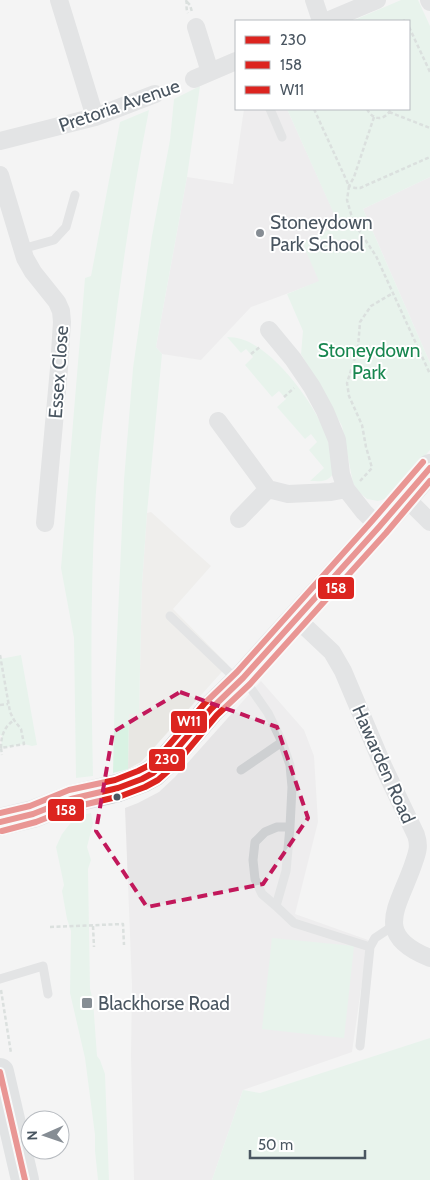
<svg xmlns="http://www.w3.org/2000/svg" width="430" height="1180" font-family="Cabin,sans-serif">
	<rect width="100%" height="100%" fill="#f4f4f4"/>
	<path fill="#e8e7e3" d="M151 512 211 566 173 609 228 665 141 762 128 769 129 714 139 713 142 584 147 513Z"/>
	<path fill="#e6e5e6" d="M244 109H287L372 297 318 282 251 307 201 360 162 354 156 347 187 177 233 184Z
		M430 177V363L363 209Z
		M261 681 304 730 314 756 318 822 295 914 368 940 352 1052 243 1090 212 1180H134L131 1056 132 986 125 808 138 803 159 792 175 777Z"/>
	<path fill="#d9f2e3" d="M401 0H418L430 26V177L363 209 430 363V450L388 498 378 501 367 499 359 492 353 483 342 426 301 354 303 331 287 294 319 281 302 242 339 225 287 109H409V21H352Z
		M200 86 187 177 156 347 162 354 147 513 142 584 139 714H129L128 769 113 773 115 683 124 480 133 368 152 236 170 140 174 99Z
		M149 110C133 191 121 274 111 357 105 402 99 447 96 492 90 587 91 682 93 776L76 778 74 638 61 568 85 278 91 276 120 122Z
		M227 337C237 337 247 340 256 346 284 363 318 409 328 440 331 451 332 463 333 474 327 483 319 481 310 481L324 468 309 450 317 442 311 434 305 439 277 407 286 399 279 391 272 397 245 365 253 357 246 349 241 353Z
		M21 655 37 745 32 746 24 744 1 748 2 736 0 735V659Z
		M91 813 93 823 87 847 91 860 88 869 90 989 93 1000 97 1056 100 1060 105 1074 109 1180H98L95 1151V1135L85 1058 70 993 71 931 67 919 62 891 64 885 56 847 62 834 76 816Z
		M272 938 354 946 344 1038 262 1029Z
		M430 1038V1180H212L243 1090 260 1093Z"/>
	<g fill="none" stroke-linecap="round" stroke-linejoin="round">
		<path stroke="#bcc7c4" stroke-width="2.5" stroke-dasharray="4 2.5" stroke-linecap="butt" d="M186 0C188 5 185 7 188 13
			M187 2 190 5 192 12
			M403 21 405 20
			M409 27 430 72
			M314 109 349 186 347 200 351 214 358 229 376 256 430 374
			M367 109C373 121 385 121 391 109
			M389 112 430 128
			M374 117 354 177 349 186 355 188H360L430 157
			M251 354 261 346
			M284 397 294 388
			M360 481 372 468 366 447 362 425 349 396 347 383 358 348 360 322 371 306 393 293
			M0 655 10 712 14 720 21 729 24 744 1 748 2 755
			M0 705 8 704
			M1 748C1 736 4 727 14 720
			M93 926 94 947
			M50 927 123 924 124 945
			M1 990 11 1053"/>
		<path stroke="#ced0d2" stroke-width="9" d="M270 109 282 137
			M22 249 54 240 66 227 75 195
			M170 616 237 680
			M245 680 268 713 282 742 290 765 292 787 290 827 286 871 276 906 294 923 370 947
			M241 770 282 742
			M276 906 262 894 255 879 253 860 255 842 265 832 277 827H290
			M0 979 43 966 48 994
			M360 1046 370 947 375 938 393 926"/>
		<path stroke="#ced0d2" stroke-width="18" d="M59 0 95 117
			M314 0 321 21
			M429 0 430 2
			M327 21 377 0
			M196 27 210 72
			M194 79 236 61
			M0 141 95 117 155 94
			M0 175 25 258 33 272 57 302 61 311 62 322 59 368 45 523
			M269 330 293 359 312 387 325 411 337 440 341 474 346 489 364 512 379 527
			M218 421 268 489 288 494 331 492 346 489
			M405 497 430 522
			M239 519 268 489
			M296 618 332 652 343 671 384 768 416 835C420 847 417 853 413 865 398 908 372 935 430 958"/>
		<path stroke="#caced1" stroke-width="28" d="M0 822 33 814 71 799 118 788 142 779 153 773 169 758 211 709 243 678 379 527 430 468
			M0 1072 25 1180"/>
		<defs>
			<path id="bus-1" d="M0 822 33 814 71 799 118 788 142 779 153 773 169 758 211 709 243 678 379 527 430 468
				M0 1072 25 1180"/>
			<path id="bus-2" d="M2 831 36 822 74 807 121 796 145 787 158 780 176 764 217 715 250 684 386 533 430 481"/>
			<path id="bus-3" d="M0 813 30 806 69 790 115 780 138 771 148 766 163 752 205 703 237 672 372 521 423 462"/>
		</defs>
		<use href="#bus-1" stroke="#fff" stroke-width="10"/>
		<use href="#bus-2" stroke="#fff" stroke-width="10"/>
		<use href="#bus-3" stroke="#fff" stroke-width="10"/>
		<use href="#bus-1" stroke="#dc241f" stroke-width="6"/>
		<use href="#bus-2" stroke="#dc241f" stroke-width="6"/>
		<use href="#bus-3" stroke="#dc241f" stroke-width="6"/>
	</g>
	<path d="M0 0H430V1180H0ZM180 692 277 727 308 818 263 884 147 907 96 831 113 732Z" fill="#f4f4f4" fill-opacity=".55" fill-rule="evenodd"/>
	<path fill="none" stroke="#c2185b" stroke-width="4" stroke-dasharray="10 6" stroke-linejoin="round" d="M180 692 277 727 308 818 263 884 147 907 96 831 113 732Z"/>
	<g fill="#868d94" stroke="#fff" stroke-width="2">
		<circle cx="260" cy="233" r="5"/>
		<rect x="81" y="997" width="12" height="12" rx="2.5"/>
	</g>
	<circle fill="#4a5661" stroke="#fff" stroke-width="2" cx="117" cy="797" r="4.5"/>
	<g text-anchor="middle" stroke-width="4" stroke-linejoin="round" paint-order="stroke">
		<g font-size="19" fill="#4a5661" stroke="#fff">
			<text transform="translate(119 105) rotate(-19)" y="7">Pretoria Avenue</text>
			<text transform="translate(58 372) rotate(-86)" y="7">Essex Close</text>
			<text transform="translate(384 764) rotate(66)" y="7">Hawarden Road</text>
		</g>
		<g font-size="19" fill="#4a5661" stroke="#fff" text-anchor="start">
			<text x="270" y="229">Stoneydown<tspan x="270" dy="22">Park School</tspan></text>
			<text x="98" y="1010">Blackhorse Road</text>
		</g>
		<g font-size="19" fill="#17864f" stroke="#fff">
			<text x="369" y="357">Stoneydown<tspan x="369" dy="22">Park</tspan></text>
		</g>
	</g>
	<g stroke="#fff" stroke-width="2">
		<rect x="317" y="576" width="38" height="24" rx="5" fill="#dc241f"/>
		<rect x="170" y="710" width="38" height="24" rx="5" fill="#dc241f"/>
		<rect x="148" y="748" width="38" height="24" rx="5" fill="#dc241f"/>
		<rect x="47" y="798" width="38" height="24" rx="5" fill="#dc241f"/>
	</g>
	<g font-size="14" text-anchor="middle" font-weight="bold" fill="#fff">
		<text x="336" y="593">158</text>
		<text x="189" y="726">W11</text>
		<text x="167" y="764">230</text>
		<text x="66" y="815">158</text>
	</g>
	<rect x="235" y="20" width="175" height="90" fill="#ffffff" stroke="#b7bbc0"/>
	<rect x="245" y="36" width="25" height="8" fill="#dc241f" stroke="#b7bbc0"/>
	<text x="280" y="45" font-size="15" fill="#4a5661">230</text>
	<rect x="245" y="61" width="25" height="8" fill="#dc241f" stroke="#b7bbc0"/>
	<text x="280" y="70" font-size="15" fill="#4a5661">158</text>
	<rect x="245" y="86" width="25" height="8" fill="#dc241f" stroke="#b7bbc0"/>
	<text x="280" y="95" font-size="15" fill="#4a5661">W11</text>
	<g transform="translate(45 1135) rotate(268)"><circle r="24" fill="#ffffff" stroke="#b7bbc0"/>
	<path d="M0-4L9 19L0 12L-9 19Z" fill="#868d94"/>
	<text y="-8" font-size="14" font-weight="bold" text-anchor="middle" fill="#4a5661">N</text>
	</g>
	<path d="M250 1150v8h115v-8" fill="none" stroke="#4a5661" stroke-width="2.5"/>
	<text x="258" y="1150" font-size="15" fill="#4a5661" stroke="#ffffff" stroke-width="4" paint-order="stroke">50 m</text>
</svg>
